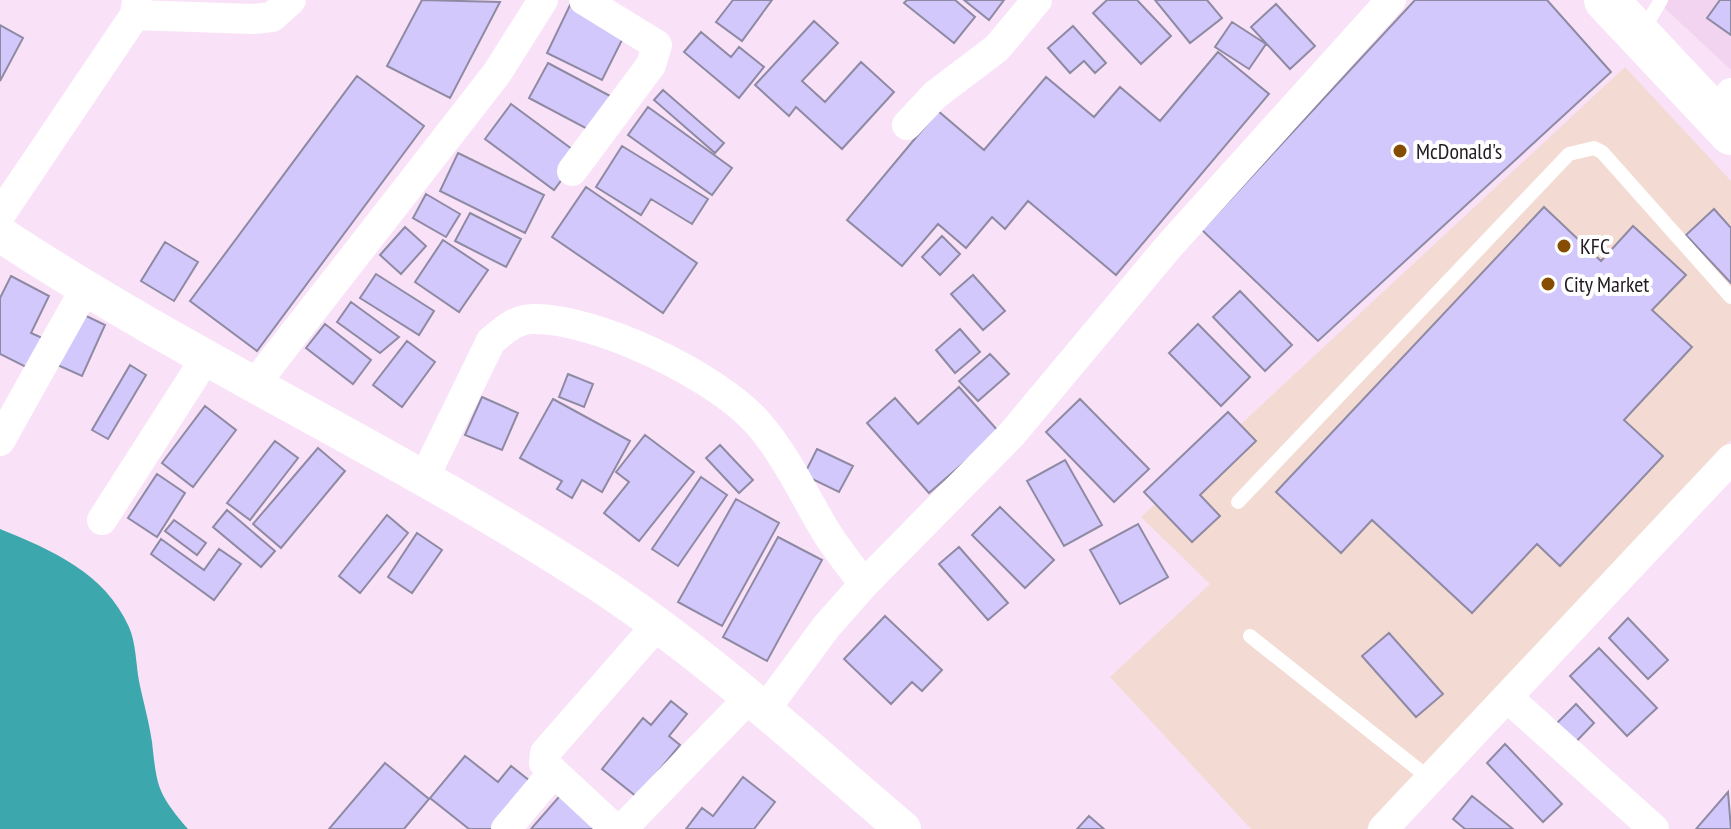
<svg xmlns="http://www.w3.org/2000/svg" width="1731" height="829" font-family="'PT Sans Narrow',sans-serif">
	<rect width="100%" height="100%" fill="#f9e2f8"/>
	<path fill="#f3dad2" d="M1625 67 1731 181V440L1366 829H1251L1110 677 1210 584 1141 517Z"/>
	<path fill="#f2d4f0" d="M1656 0H1731V70Z"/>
	<path fill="#3da7ae" d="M0 529C52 550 105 573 129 627 136 643 136 664 139 681 143 701 149 721 152 742 157 787 157 793 188 829H0Z"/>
	<path fill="#d3c8fc" stroke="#8f8aa3" stroke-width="2" d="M422 0 500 2 450 98 387 66Z
		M733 0H772L742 41 716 22Z
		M907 0H955L975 17 954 43 904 3Z
		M964 0H1004L989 20Z
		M1107 0H1137L1171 36 1141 64 1093 13Z
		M1155 0H1207L1222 18 1190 43Z
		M1415 0H1547L1611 72 1318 341 1202 230Z
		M1720 0H1731V35L1707 18Z
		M571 3 627 30 602 80 547 53Z
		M1276 4 1315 46 1290 69 1251 27Z
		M814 21 838 43 802 81 825 102 861 62 894 92 842 149 796 107 789 116 755 85Z
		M1232 22 1266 44 1249 69 1215 47Z
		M0 25 23 38 0 81Z
		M1073 26 1106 63 1095 73 1084 61 1070 73 1048 48Z
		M701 32 731 57 739 47 764 67 739 98 684 52Z
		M1218 52 1269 94 1116 275 1028 201 1005 229 992 217 966 248 938 224 902 266 847 220 938 111 984 150 1046 77 1094 117 1120 87 1160 121Z
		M548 63 612 97 593 132 529 98Z
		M357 76 424 126 257 351 190 301Z
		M663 90 724 143 715 153 654 100Z
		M511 104 580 155 554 190 485 139Z
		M648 107 732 168 712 195 628 135Z
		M622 146 708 199 692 224 651 199 641 215 596 187Z
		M458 153 544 195 525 233 440 191Z
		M586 187 697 263 663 313 552 237Z
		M426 194 460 214 446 237 413 218Z
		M1544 207 1601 261 1633 226 1686 275 1652 310 1692 347 1624 420 1663 456 1560 566 1537 544 1472 613 1372 520 1341 553 1276 492Z
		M1714 209 1731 228V283L1686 235Z
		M470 213 521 239 506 267 455 241Z
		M405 227 426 246 401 274 380 255Z
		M942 236 960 254 940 275 922 257Z
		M443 240 488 270 459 312 415 282Z
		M165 242 198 262 174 301 141 281Z
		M376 274 434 311 419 335 360 298Z
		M973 275 1005 311 983 330 951 294Z
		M11 276 49 296 31 333 49 341 34 371 0 354V298Z
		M1240 291 1292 345 1265 371 1213 317Z
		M351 302 399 337 380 353 337 322Z
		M76 311 105 325 82 376 53 363Z
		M325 324 371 360 353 384 306 348Z
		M1198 324 1250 377 1221 406 1169 353Z
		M960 329 980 352 955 373 936 350Z
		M407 341 435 362 402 407 373 385Z
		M990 354 1009 374 978 401 959 381Z
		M130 365 146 375 108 439 92 430Z
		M568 374 593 384 584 407 559 397Z
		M959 387 999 432 929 493 867 423 895 398 918 424Z
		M482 397 518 413 502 450 465 435Z
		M553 399 630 441 602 492 582 480 572 498 557 489 562 481 520 458Z
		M1080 399 1149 469 1114 502 1046 432Z
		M205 406 236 430 193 487 162 463Z
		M1228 412 1256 441 1200 495 1220 516 1192 542 1144 492Z
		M645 435 694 472 639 541 604 513 629 482 616 472Z
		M275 441 298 458 250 520 227 503Z
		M720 445 753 480 739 493 706 458Z
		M318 448 345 471 281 548 253 524Z
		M817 449 853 466 839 492 804 475Z
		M1065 460 1102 525 1064 546 1027 481Z
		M157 474 185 493 157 537 128 518Z
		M701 477 727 495 678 566 652 549Z
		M736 499 779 523 722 626 678 602Z
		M1000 507 1054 560 1025 588 972 535Z
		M227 510 275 551 261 567 213 527Z
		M387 515 408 533 360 593 339 576Z
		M174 520 206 543 197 555 165 531Z
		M1138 524 1168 577 1120 604 1090 550Z
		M417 533 442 550 412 593 388 577Z
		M778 537 822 560 767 661 723 637Z
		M161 539 204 570 219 549 241 564 214 600 151 554Z
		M959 547 1008 603 988 620 939 564Z
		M885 616 942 670 922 691 912 682 891 704 844 659Z
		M1628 618 1668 660 1648 679 1609 638Z
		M1389 633 1443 694 1416 717 1362 656Z
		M1599 648 1657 708 1627 736 1570 676Z
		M671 701 687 714 669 736 680 745 637 797 602 769 643 718 651 725Z
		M1576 704 1594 723 1568 750 1549 731Z
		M1505 744 1562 804 1543 822 1487 763Z
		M465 756 498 782 511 766 535 785 499 829H469L430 798Z
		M385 763 429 799 404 829H329Z
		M743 777 775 802 754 829H686L702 808 713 816Z
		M565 790 603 829H531Z
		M1728 792 1731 829H1696Z
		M1472 796 1513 829H1465L1453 819Z
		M1089 816 1104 829H1077Z"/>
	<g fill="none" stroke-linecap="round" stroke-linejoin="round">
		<path stroke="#fff" stroke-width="14" d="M1643 30 1661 0
			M1238 502 1569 154 1594 148 1602 152 1731 297
			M1250 636 1429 778"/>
		<path stroke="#fff" stroke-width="30" d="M137 0 135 15 253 19 272 17 291 0
			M1713 114 1731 93
			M907 125 935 95 997 48 1037 0
			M572 171 651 65 657 45 584 0
			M0 215 135 15
			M255 384 497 73 543 0
			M0 441 85 289
			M423 480 491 341C503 331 515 319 533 319 596 318 714 375 756 421 786 454 805 498 828 535 839 552 852 568 864 584L826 627 764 711
			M102 520 207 356
			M864 584 1012 434 1170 245 1391 0
			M1507 697 1654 829
			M506 829 553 773
			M615 829 544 763 545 753 657 625
			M622 829 748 699
			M1383 829 1731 459"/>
		<path stroke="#fff" stroke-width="36" d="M0 234C192 361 403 456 596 582 706 654 803 744 903 829"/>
		<path stroke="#fff" stroke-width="44" d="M1606 0 1731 133"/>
	</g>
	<g fill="#864d02" stroke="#fff" stroke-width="3">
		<circle cx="1400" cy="151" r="8"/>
		<circle cx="1564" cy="246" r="8"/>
		<circle cx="1548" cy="284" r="8"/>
	</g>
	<g text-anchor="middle" stroke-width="8" stroke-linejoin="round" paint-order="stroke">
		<g font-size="22" fill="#231b23" stroke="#fff" text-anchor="start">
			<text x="1416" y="159">McDonald's</text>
			<text x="1580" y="254">KFC</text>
			<text x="1564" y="292">City Market</text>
		</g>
	</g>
</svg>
